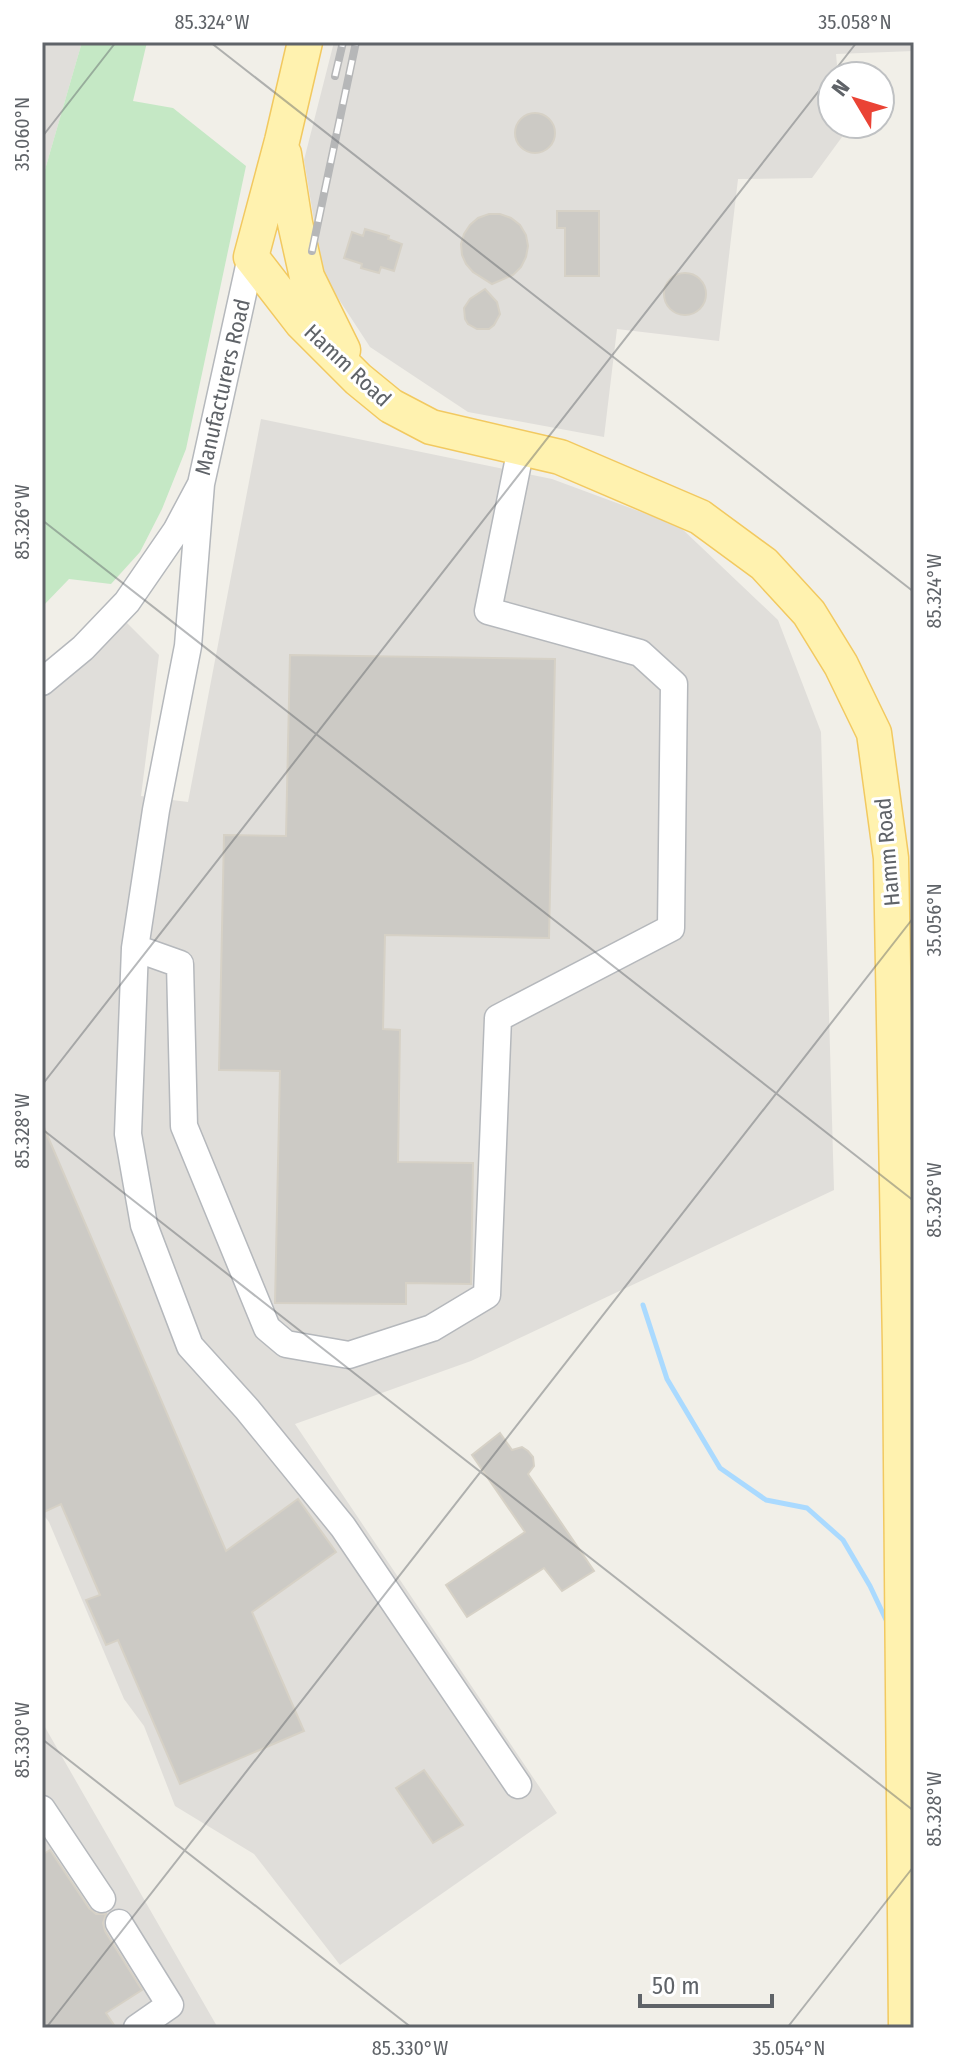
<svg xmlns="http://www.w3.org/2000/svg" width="956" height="2070" font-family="'Fira Sans Condensed',sans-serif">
	<rect width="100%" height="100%" fill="#f1efe8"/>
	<path fill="#e0deda" d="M42 42H82L42 180Z
		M334 42H914V51L836 54 838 76H832V124H841L842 137 812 178 738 179 719 341 617 329 604 437 468 412 370 347 323 275 304 160Z
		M261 419 552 479 679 526 778 620 821 732 834 1190 471 1361 295 1424 557 1813 340 1965 254 1854 175 1806 144 1726 124 1699 49 1522 42 1513V696L125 621 159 655 141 796 188 802Z
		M42 1722 218 2028H42Z"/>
	<path fill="#c5e8c5" d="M82 42H147L133 101 173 108 246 166 186 449 162 509 140 552 111 584 69 579 42 607V180Z"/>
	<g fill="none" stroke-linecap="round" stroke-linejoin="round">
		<path stroke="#aadaff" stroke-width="5" d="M643 1305 667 1379 720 1468 766 1500 807 1508 843 1540 870 1586 888 1624"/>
	</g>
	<path fill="#cccac5" stroke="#d6d1c6" stroke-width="2" d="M515 133a20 20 0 1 1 40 0a20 20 0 1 1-40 0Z
		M557 211H599V276H565V228H557Z
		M489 214H500L511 218 520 225 526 235 528 246 526 257 521 267 513 275 492 284 473 272 466 264 462 255 461 244 464 234 470 225 478 218Z
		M365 229 389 236 388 239 402 244 394 271 381 267 379 273 361 268 362 264 344 258 352 232 363 236Z
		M664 294a21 21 0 1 1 42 0a21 21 0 1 1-42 0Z
		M485 289 497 302 500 314 494 325 489 329H477L468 324 465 319 464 308 470 299Z
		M290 655 555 659 549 938 385 935 383 1029 400 1030 398 1162 473 1163 471 1284 406 1283V1304L275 1303 280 1071 219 1070 224 835 286 836Z
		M42 1123 226 1551 298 1499 336 1552 252 1612 304 1731 180 1784 118 1640 106 1645 86 1600 100 1595 61 1504 42 1513Z
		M500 1433 512 1450 522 1447 528 1451 533 1457 534 1466 528 1474 594 1571 562 1591 544 1568 467 1617 446 1585 525 1532 472 1455Z
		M424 1770 463 1825 433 1843 396 1788Z
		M50 1850 89 1908 96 1914H106L103 1923 105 1931 142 1990 106 2013 116 2028H42V1855Z"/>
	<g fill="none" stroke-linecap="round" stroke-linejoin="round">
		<defs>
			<path id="minor" d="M201 484 188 646 156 810 135 948 128 1134 144 1225 190 1346 247 1409 343 1527 518 1785
				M42 682 83 648 127 602 176 531 201 484 251 257
				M135 948 180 964 184 1126 267 1328 286 1344 349 1355 432 1328 487 1295 498 1018 671 928 674 684 640 653 488 611 521 448
				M42 1809 102 1899
				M119 1923 170 2005 137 2028"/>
			<path id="major" d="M305 42 282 141 251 257 302 323 358 379 391 406 431 427 560 457 700 517 764 564 809 613 841 665 874 733 891 858 900 1347 906 2028
				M284 154 295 223 307 277 343 350"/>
		</defs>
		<use href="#minor" stroke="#b5b8bc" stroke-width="29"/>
		<use href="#major" stroke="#f2c960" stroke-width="37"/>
		<use href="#minor" stroke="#fff" stroke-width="26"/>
		<use href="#major" stroke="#fff2af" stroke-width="34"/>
		<defs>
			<path id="rail" d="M335 76 343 42
				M312 251 356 42"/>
		</defs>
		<use href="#rail" stroke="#b6b7b8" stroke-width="8"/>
		<use href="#rail" stroke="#fff" stroke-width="5" stroke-dasharray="15" stroke-linecap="butt"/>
	</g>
	<path fill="none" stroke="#5f6368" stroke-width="2" stroke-opacity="0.45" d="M210 42 914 592M42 137 116 42M42 520 914 1201M42 1085 857 42M42 1129 914 1811M42 1739 412 2028M46 2028 914 917M787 2028 914 1866"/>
	<g text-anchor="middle" stroke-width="6" stroke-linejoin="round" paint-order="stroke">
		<g font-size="22" fill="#5f6368" stroke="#fff">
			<text transform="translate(348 365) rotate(43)" y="8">Hamm Road</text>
			<text transform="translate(222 387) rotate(-77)" y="8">Manufacturers Road</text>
			<text transform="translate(887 852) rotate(-95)" y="8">Hamm Road</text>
		</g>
	</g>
	<rect width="956" height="2070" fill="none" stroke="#ffffff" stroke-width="88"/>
	<g transform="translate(856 100) rotate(308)"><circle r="38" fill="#ffffff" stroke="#bfc1c3" stroke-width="2"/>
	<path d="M0-6L14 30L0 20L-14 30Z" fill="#ea4335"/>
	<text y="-12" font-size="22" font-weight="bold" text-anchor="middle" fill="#5f6368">N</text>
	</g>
	<path d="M640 1994v12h132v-12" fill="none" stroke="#5f6368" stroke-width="4"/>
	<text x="652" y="1994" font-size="24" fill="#5f6368" stroke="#ffffff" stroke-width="6" paint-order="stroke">50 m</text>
	<rect x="44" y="44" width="868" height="1982" fill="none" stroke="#5f6368" stroke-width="3"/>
	<g font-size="20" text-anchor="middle" fill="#5f6368">
		<text x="212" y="29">85.324°W</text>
		<text x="855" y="29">35.058°N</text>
		<text transform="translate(22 134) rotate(-90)" y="7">35.060°N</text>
		<text transform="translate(22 522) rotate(-90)" y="7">85.326°W</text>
		<text transform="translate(934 591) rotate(-90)" y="7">85.324°W</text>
		<text transform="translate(934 920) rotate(-90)" y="7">35.056°N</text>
		<text transform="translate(22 1131) rotate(-90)" y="7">85.328°W</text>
		<text transform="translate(934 1200) rotate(-90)" y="7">85.326°W</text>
		<text transform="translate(22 1740) rotate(-90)" y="7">85.330°W</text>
		<text transform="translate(934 1809) rotate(-90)" y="7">85.328°W</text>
		<text x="410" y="2055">85.330°W</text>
		<text x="789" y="2055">35.054°N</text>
	</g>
</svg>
